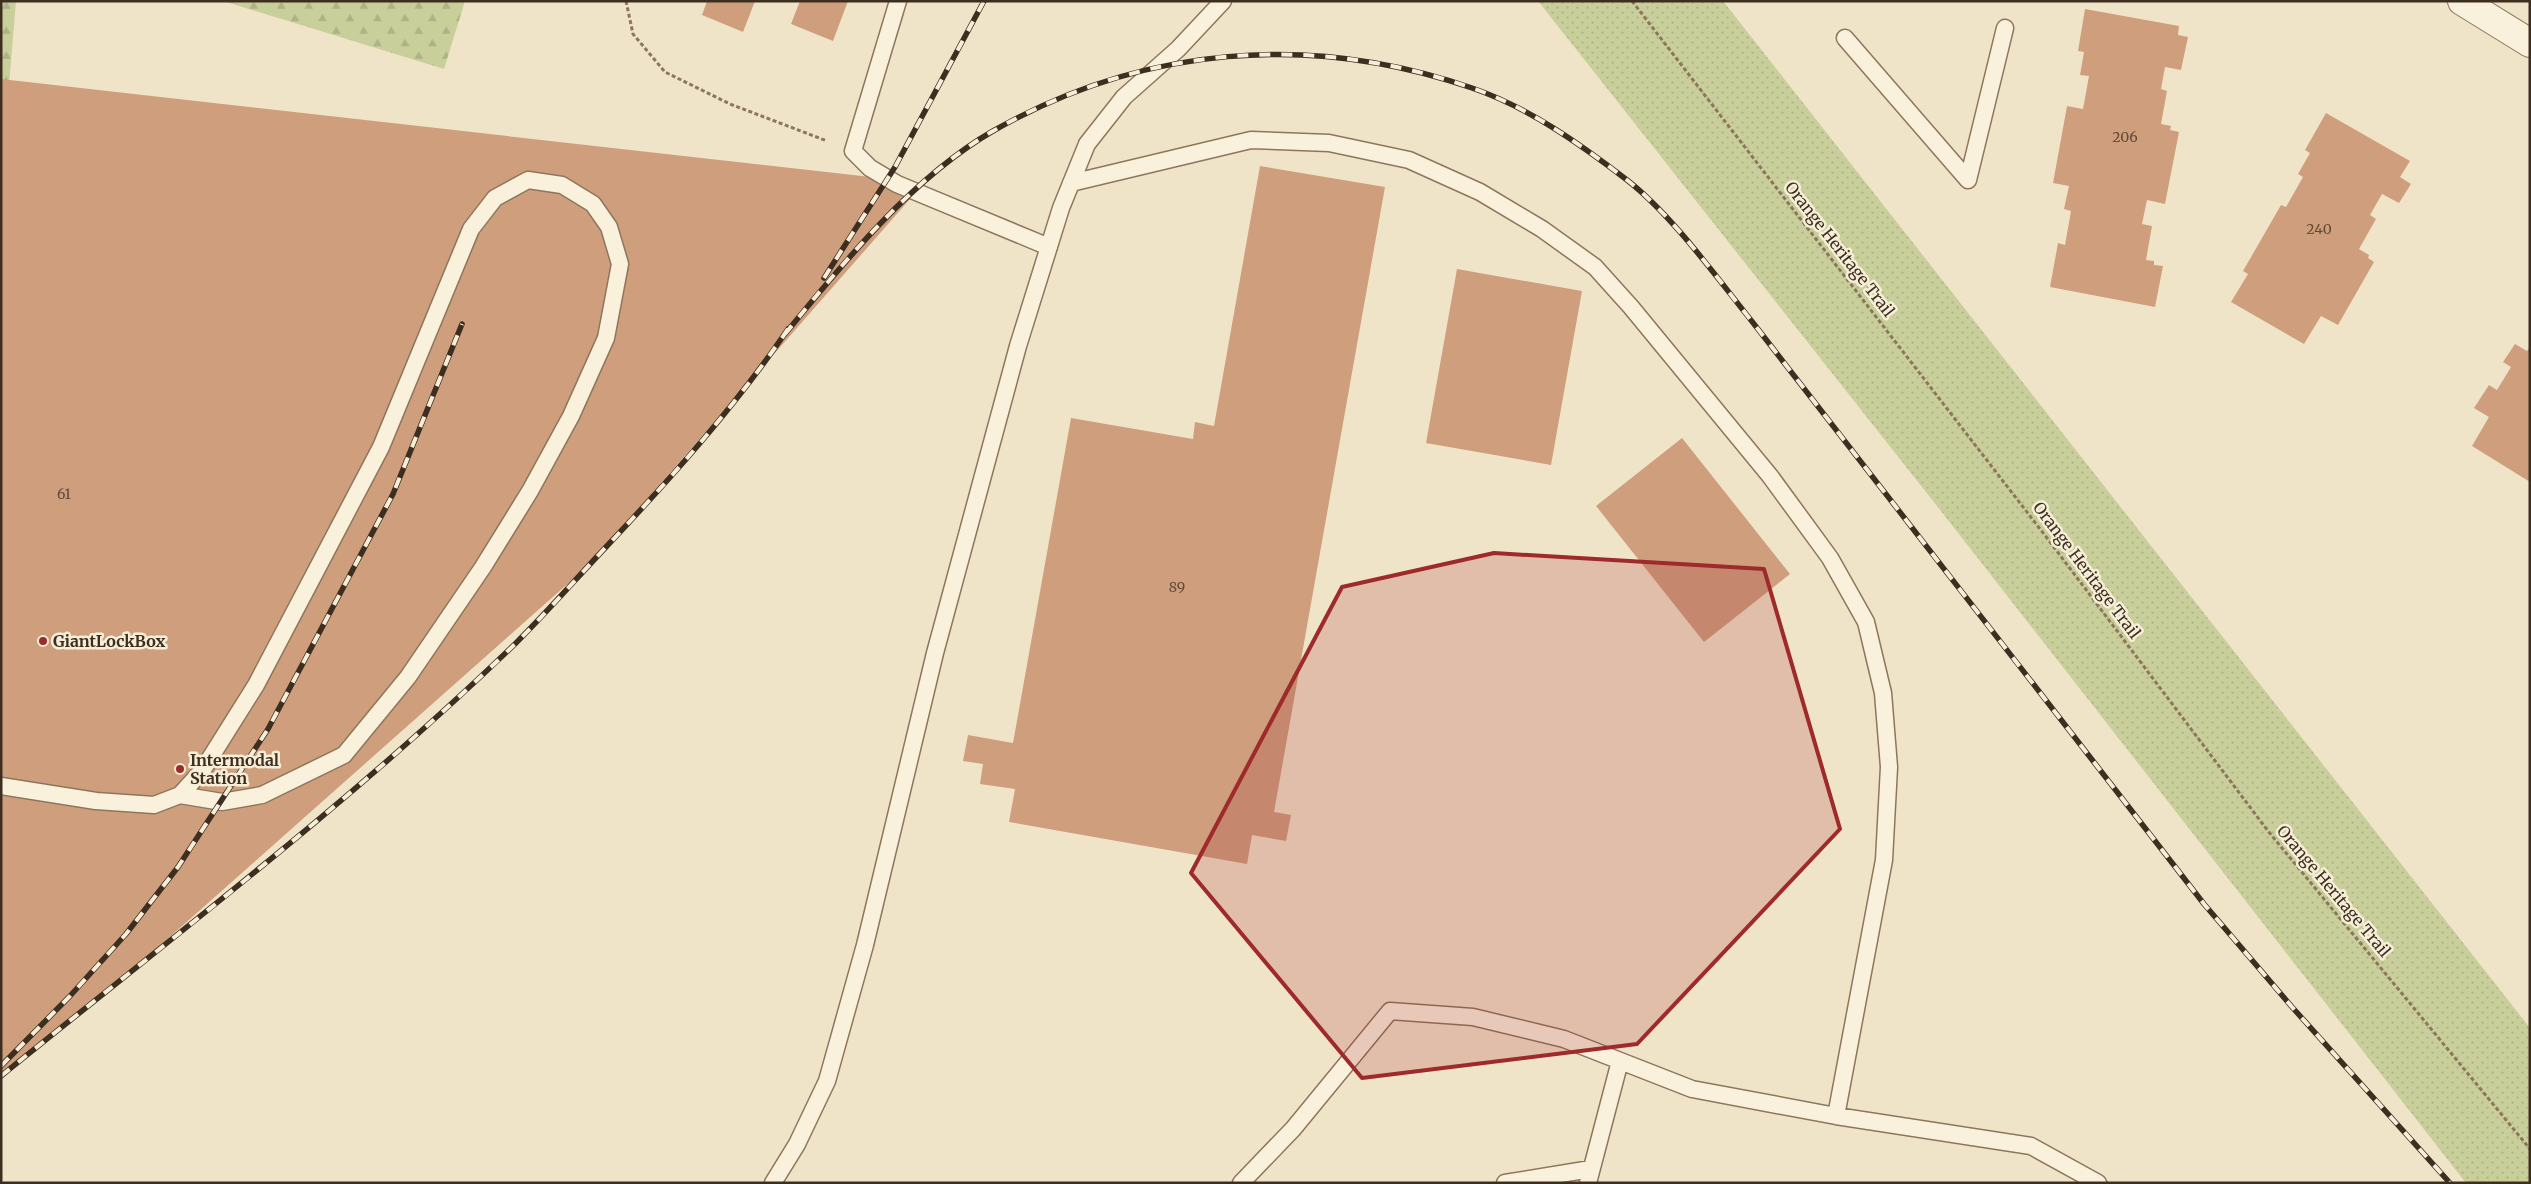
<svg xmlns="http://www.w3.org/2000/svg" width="2531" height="1184" font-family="Merriweather,serif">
	<defs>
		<pattern id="forest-firs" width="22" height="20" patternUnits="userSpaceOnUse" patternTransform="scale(1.25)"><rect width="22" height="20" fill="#c9cf9b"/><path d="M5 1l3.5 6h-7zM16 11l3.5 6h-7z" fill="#aeb285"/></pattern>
		<pattern id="park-dots" width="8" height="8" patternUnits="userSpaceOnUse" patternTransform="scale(1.25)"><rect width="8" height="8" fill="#c9cf9b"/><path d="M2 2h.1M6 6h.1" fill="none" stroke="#aeb285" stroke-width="1.8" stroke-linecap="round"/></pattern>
	</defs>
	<rect width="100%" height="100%" fill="#f0e4c8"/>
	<path fill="url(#forest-firs)" d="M1 1H16L5 134 1 143Z
		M223 1H465L444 69Z"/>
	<path fill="url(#park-dots)" d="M1538 1H1723L2530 1028V1183H2466L1937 506Z"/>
	<path fill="#cf9f7d" d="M707 1H755L743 32 702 15Z
		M800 1H848L833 41 791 24Z
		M2085 9 2179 26 2178 35 2188 37 2181 70 2165 67 2161 89 2167 91 2161 124 2171 126 2170 130 2179 132 2165 204 2147 200 2142 224 2152 226 2146 260 2154 261V265L2163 266 2155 307 2050 287 2058 243 2065 245 2071 211 2064 209 2069 186 2053 183 2067 106 2083 109 2089 76 2080 75 2084 52 2078 51Z
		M1 79 924 183 590 564 128 974 1 1076Z
		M2326 113 2410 161 2400 177 2411 184 2399 203 2382 194 2370 215 2376 219 2359 249 2369 255 2368 258 2374 262 2338 325 2321 316 2304 344 2231 302 2248 274 2243 271 2281 205 2286 207 2303 177 2298 174 2310 153 2305 150Z
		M1260 166 1385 187 1274 812 1291 815 1286 841 1252 835 1247 864 1009 822 1015 789 980 784 983 764 963 761 968 735 1013 743 1071 418 1193 439 1195 422 1214 426Z
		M1457 269 1582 291 1551 465 1426 443Z
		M2515 344 2527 351 2530 347V482L2472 446 2489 417 2474 408 2489 385 2497 390 2511 367 2503 362Z
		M1682 438 1790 574 1704 642 1596 506Z"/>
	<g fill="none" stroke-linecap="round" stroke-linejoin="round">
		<defs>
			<path id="lane" d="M898 1 853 151 870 168 897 184 1049 247
				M1845 38 1968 180 2005 28
				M1071 183 1251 140 1329 143 1409 160 1480 192 1542 229 1595 267 1631 307 1770 476 1830 558 1866 622 1883 693 1889 767 1884 860 1836 1116
				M1 786 96 801 154 805 180 795 202 771 256 685 381 447 471 229 495 198 528 180 562 185 593 204 609 227 620 264 606 338 571 416 530 491 483 567 408 677 344 755 262 795 222 802 180 795
				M773 1183 797 1144 827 1081 865 945 935 653 1018 346 1061 208 1087 144 1124 97 1178 49 1223 1
				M1241 1183 1293 1129 1390 1011 1473 1017 1564 1039 1692 1089 1836 1116 2031 1146 2098 1183
				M1505 1183 1591 1169
				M1588 1183 1620 1061"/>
			<path id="street" d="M2462 1 2530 43"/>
		</defs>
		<use href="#lane" stroke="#8d765c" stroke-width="19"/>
		<use href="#street" stroke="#8d765c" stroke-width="30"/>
		<path stroke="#8d765c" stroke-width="3" stroke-dasharray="4 2.5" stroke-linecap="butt" d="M626 1 633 34 665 72 730 104 827 141
			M1632 1 2047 538 2268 831 2530 1149"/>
		<use href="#lane" stroke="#faf1dc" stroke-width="16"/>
		<use href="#street" stroke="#faf1dc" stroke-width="28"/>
		<defs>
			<path id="rail" d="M824 278 895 167 984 1
				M785 334C843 263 913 177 993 131 1142 46 1310 32 1472 88 1528 107 1580 144 1627 180 1673 216 1717 278 1754 324L2204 904 2292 1007 2450 1183
				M1 1066 70 996 126 934 178 867 268 729 393 494 462 324
				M1 1076C175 935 355 799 516 643 547 612 576 579 606 547 670 479 735 407 788 329"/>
		</defs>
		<use href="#rail" stroke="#3d2e20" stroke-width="5.5"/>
		<use href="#rail" stroke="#f7eed8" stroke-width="4" stroke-dasharray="11" stroke-linecap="butt"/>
	</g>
	<path fill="#9e2a2b" fill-opacity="0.2" stroke="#9e2a2b" stroke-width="4" stroke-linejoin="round" d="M1494 553 1764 569 1840 829 1637 1044 1362 1078 1191 873 1342 587Z"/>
	<g fill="#9e2a2b" stroke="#f7eed8" stroke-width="2">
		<circle cx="43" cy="641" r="5"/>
		<circle cx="180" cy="769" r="5"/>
	</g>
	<g text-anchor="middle" stroke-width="5" stroke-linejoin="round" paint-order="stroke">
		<g font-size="14" fill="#624a37">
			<text x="2125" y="142">206</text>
			<text x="2319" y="234">240</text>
			<text x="64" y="499">61</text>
			<text x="1177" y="592">89</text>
		</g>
		<g font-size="16" fill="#3d2e20" stroke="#f7eed8">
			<text transform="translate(1840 249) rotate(52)" y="6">Orange Heritage Trail</text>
			<text transform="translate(2087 570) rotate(53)" y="6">Orange Heritage Trail</text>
			<text transform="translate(2334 891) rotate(50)" y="6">Orange Heritage Trail</text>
		</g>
		<g font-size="16" font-weight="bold" fill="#3d2e20" stroke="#f7eed8" text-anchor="start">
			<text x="53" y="647">GiantLockBox</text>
			<text x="190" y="766">Intermodal<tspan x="190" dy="18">Station</tspan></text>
		</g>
	</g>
	<rect width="2531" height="1184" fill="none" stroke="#3d2e20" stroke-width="5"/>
</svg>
